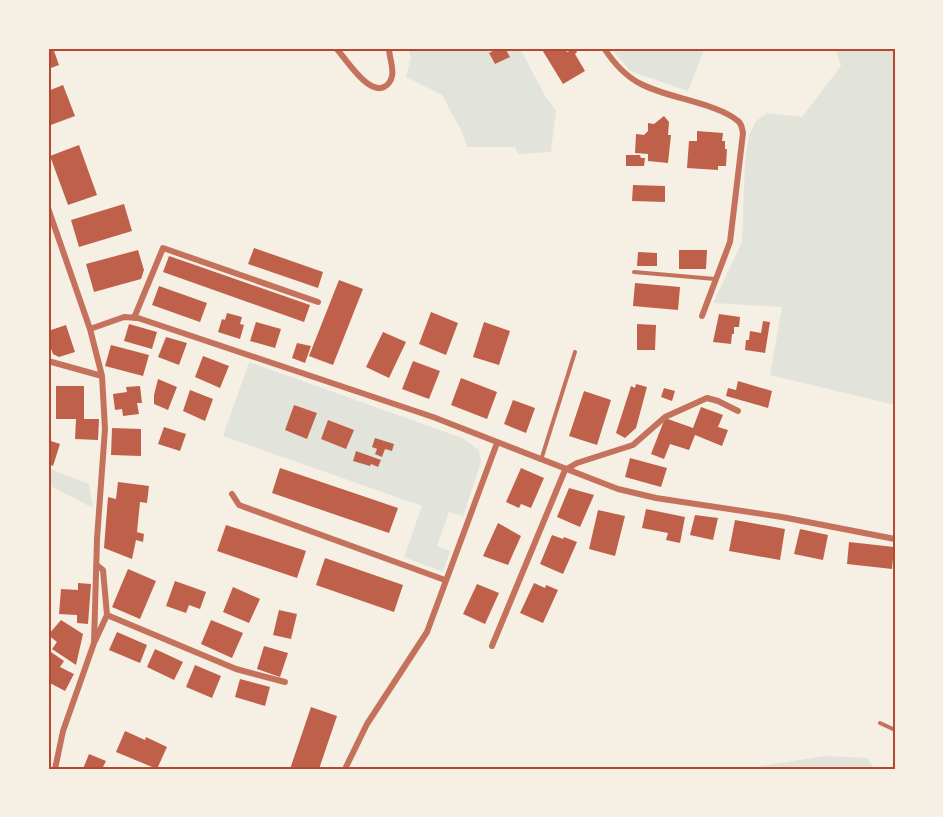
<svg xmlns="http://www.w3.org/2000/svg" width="943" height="817" font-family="'PT Serif',serif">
	<rect width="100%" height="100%" fill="#f6efe4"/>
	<path fill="#e2e4dc" d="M408 48H520L546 98 556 110 551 152 518 154 515 147H467L462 132 442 95 406 77 411 58Z
		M611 48H705L688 91 630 71Z
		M835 48H895V405L770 375 782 307 713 303 742 242 745 163 749 135 756 121 767 113 802 117 841 66Z
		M249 362 462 438 479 450 481 462 463 516 449 512 437 546 450 551 443 572 404 557 422 506 223 436Z
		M48 468 89 484 93 508 48 485Z
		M826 756 868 758 873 767 871 769H756L761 766Z"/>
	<path fill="#bf614a" d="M48 48H53L59 65 48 69Z
		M499 48H505L510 57 495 64 489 53Z
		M541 48H564L567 52 576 48 577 52 575 54 585 71 563 84Z
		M63 85 75 116 48 126V91Z
		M664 116 669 122 668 135H671L668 163 648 161V154L635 153 636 134 644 135 648 131V123L654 124Z
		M697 131 723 133 722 141H725V149H727L726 166H718V170L687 168 689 141H697Z
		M79 145 97 195 68 205 50 156Z
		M626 155H640L641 158H645L644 166H626Z
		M633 185 665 186V202L632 201Z
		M124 204 132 231 79 247 71 220Z
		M254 248 323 272 318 288 248 264Z
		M138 250 144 270 141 279 94 292 86 264Z
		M679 250H707L706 269H679Z
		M638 252 657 253V266H637Z
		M169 256 310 305 304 322 163 272Z
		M339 280 363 289 333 365 309 356Z
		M635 283 680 287 678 310 633 306Z
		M159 286 207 303 200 322 152 305Z
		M431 312 458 323 446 355 419 344Z
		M227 313 242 317 240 324 244 325 240 339 218 332 222 319 225 320Z
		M719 314 740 317 739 327H734V334H732L731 344 713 342Z
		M763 321 770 322 765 353 745 350 746 340H749L750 331 761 333Z
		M256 322 281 329 275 348 250 341Z
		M484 322 510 331 499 365 473 357Z
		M129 324 157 332 152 349 124 341Z
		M637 324 656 325 655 350H637Z
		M66 325 75 352 59 357 53 354 48 341V331Z
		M383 332 406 342 389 378 366 367Z
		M166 337 187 343 179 365 158 357Z
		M297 343 311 346 305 363 292 358Z
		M111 345 149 355 143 376 105 366Z
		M203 356 229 366 220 388 195 377Z
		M413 361 440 371 429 399 402 389Z
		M461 378 497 392 487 419 451 405Z
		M158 379 177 387 168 410 154 404V395Z
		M738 381 772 391 768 408 726 396 728 388 736 390Z
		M636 384 647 387 636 428 625 438 616 433 631 386 635 388Z
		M56 386H84V419H99L98 440 75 439 76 419H56Z
		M140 386 142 403H137L139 414 123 416 122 409 115 410 113 394 127 392 126 387Z
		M664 388 675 391 672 401 661 397Z
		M190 390 213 399 205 421 183 411Z
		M584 391 611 400 597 445 569 436Z
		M513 400 535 408 526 433 504 424Z
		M294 405 317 413 307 439 285 430Z
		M701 407 723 415 718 427 728 430 722 446 695 435 689 450 670 444 664 459 651 454 665 418 693 428Z
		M328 420 354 430 346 449 321 439Z
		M164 427 186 434 180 451 158 444Z
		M112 428 141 429V456L111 455Z
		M375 438 394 444 392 451 385 449 382 457 375 454 377 449 372 447Z
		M48 440 60 444 53 466 48 464Z
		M356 451 381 460 378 467 371 464 370 466 353 461Z
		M630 458 667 468 661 487 625 477Z
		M280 468 398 508 389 533 272 493Z
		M521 468 544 478 531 508 521 504 519 508 506 502Z
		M118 482 149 486 147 503 140 502 137 532 144 534 143 542 136 540 132 559 104 548 108 497 116 499Z
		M569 488 594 495 580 527 557 517Z
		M646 509 685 517 680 543 666 540 668 533 642 528Z
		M598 510 625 516 615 556 589 549Z
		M695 515 718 518 713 540 690 535Z
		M735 520 785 529 780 560 729 551Z
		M498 523 521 536 508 565 483 556Z
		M226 525 306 551 297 578 217 551Z
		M800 529 828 535 823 560 794 554Z
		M552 535 563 539 564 537 577 542 563 574 540 564Z
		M849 542 894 547 892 569 847 564Z
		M325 558 403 585 394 612 316 585Z
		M128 569 156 581 140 619 112 607Z
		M175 581 206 592 200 609 189 605 186 613 166 606Z
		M78 583 91 584 88 624 77 623V615L59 614 61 589 78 590Z
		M534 583 545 588 546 585 558 590 543 623 520 613Z
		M477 584 499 593 485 624 463 614Z
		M233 587 260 599 249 623 223 612Z
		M279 610 297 614 291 639 273 635Z
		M61 620 83 634 76 665 52 649 57 642 48 635Z
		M211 620 243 633 232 658 201 644Z
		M117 632 147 645 140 663 109 650Z
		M264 646 288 653 280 677 257 669Z
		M155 649 183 662 174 680 147 667Z
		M48 650 64 661 60 667 74 674 65 691 48 682Z
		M195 665 221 676 212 698 186 687Z
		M240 679 270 687 265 706 235 697Z
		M311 707 337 716 319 769H290Z
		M125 731 145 740 146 737 167 747 157 769 116 752Z
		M89 754 106 761 102 769H83Z"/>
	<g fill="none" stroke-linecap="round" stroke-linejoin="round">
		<path stroke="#c5725c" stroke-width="4" d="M634 272 715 279
			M541 460 575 352
			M880 723 895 730"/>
		<path stroke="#c5725c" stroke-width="6" d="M336 48C346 59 368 95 384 87 388 85 391 81 392 76 394 68 389 57 389 48
			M604 48C613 62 625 76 641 84 667 98 717 103 738 121 742 124 742 129 743 133L730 242 702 316
			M48 208 90 329 102 376 105 429 97 539 94 643 63 731 55 769
			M134 318 163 248 318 302
			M90 329 124 317 138 318 433 417 618 489 656 498 782 517 895 539
			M48 361 102 376
			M232 494 239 505 445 580
			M107 615 236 669 285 682
			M95 641 107 615 103 570 98 566
			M492 646 565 470 577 463 633 445 665 417 707 398 718 401 738 411
			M345 769 367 724 427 632 497 443"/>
	</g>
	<rect width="943" height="817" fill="none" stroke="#f6efe4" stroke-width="99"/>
	<rect x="50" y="50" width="844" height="718" fill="none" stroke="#b5482f" stroke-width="2"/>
</svg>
